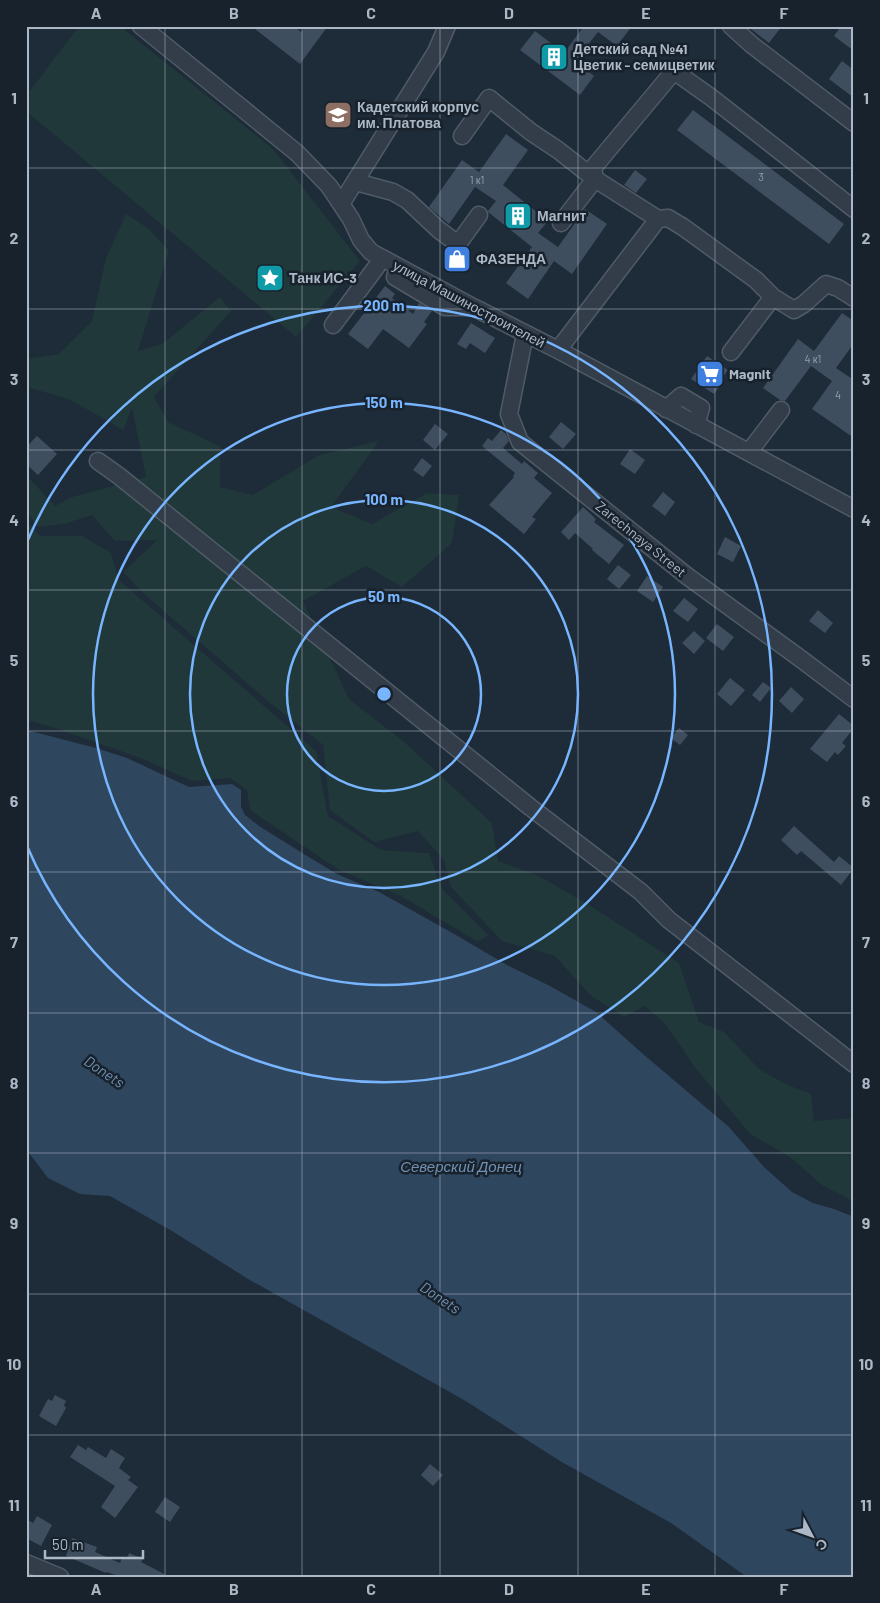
<svg xmlns="http://www.w3.org/2000/svg" width="880" height="1603" font-family="Barlow,sans-serif">
	<rect width="100%" height="100%" fill="#1e2b38"/>
	<path fill="#203839" d="M79 26H120L273 149 360 261 296 337 26 111V96Z
		M126 214 149 229 169 251 138 351 162 344 220 297 231 311 154 397 168 422 220 446V487L253 495 319 455 379 441 331 507 372 524 427 493 459 495 452 543 402 587 366 566 303 601 349 699 403 741 492 823 498 861 537 875 586 903 679 963 699 1022 724 1032 760 1070 788 1085 811 1094 814 1121 854 1118V1202L822 1185 791 1158 749 1133 694 1066 666 1025 645 1006 624 1017 590 995 555 956 502 941 451 887 444 860 418 831 374 842 330 810 323 745 269 702 144 594 123 572 157 540 115 541 92 515 64 524 37 527 26 510V477L30 479 55 506 72 497 146 477 132 408 123 430 69 399 26 387V359L59 354 92 321 106 258Z
		M26 521 40 536H82L111 553 119 580 316 751 328 816 381 850 429 853 442 889 488 935 478 942 401 896 339 870 250 810 247 790 230 778 192 781 143 759 49 726 26 720Z"/>
	<path fill="#2f465f" d="M26 730 96 748 127 758 189 787 232 784 241 790V807L245 815 259 826 312 859 337 874 379 892 456 935 507 965 550 986 596 1012 643 1054 729 1127 764 1167 792 1192 813 1203 834 1209 854 1217V1577H747L671 1523 560 1461 464 1400 248 1279 172 1231 110 1196 80 1194 48 1178 26 1149Z"/>
	<path fill="#3f4e5e" d="M251 26H294L301 32 306 26H328L300 64Z
		M584 26H632L617 46 598 32 575 61 594 76 580 95 520 50 535 31 564 53Z
		M747 26H782L769 43Z
		M841 26H854V51L834 36Z
		M842 61 854 70V98L829 79Z
		M693 110 844 224 829 244 677 130Z
		M506 134 528 150 503 185 548 221 538 233 558 247 585 209 607 224 572 274 554 261 528 299 506 283 532 247 488 212V211L496 201 475 187 449 224 429 207 462 160 479 172Z
		M635 170 647 179 636 193 624 185Z
		M452 252 459 254 467 259 462 267 448 259Z
		M385 286 395 294 392 298 413 314 419 303 432 311 424 322 427 324 409 348 383 329 368 349 348 334Z
		M842 313 854 321V343L836 368 854 380V438L812 409 832 381 811 366 785 401 780 400 763 388 798 339 814 351Z
		M471 323 495 338 485 353 470 343 466 349 457 344Z
		M707 356 728 370 722 378 724 380 714 394 691 379Z
		M561 422 576 434 563 449 549 437Z
		M435 424 448 434 435 450 423 440Z
		M501 430 506 434 509 441 503 448 522 464 524 461 538 473 534 478 552 493 532 517 536 519 524 534 489 505 514 477 513 476 515 473 482 446 488 438 492 441Z
		M37 436 57 454 38 475 26 464V447Z
		M630 449 645 460 635 474 620 464Z
		M422 458 432 466 423 477 413 470Z
		M663 492 675 502 665 516 652 506Z
		M583 507 596 519 594 522 624 545 609 564 592 550 593 549 575 533 569 540 561 532Z
		M725 537 741 546 733 562 717 554Z
		M618 565 631 575 619 589 607 579Z
		M647 576 663 587 653 602 637 591Z
		M684 598 698 609 688 622 673 611Z
		M818 610 833 623 825 633 809 621Z
		M717 624 734 637 723 651 706 638Z
		M694 631 705 641 694 654 682 643Z
		M730 678 745 690 731 706 717 694Z
		M763 682 771 688 760 702 752 695Z
		M791 687 804 699 792 713 779 701Z
		M839 714 854 726V728L842 743 846 746 838 755 835 752 827 762 810 749Z
		M679 728 688 735 680 745 671 738Z
		M794 826 834 862 839 856 854 868 841 885 801 851 797 855 781 840Z
		M55 1395 66 1401 64 1405 66 1408 56 1426 39 1416 48 1399 52 1401Z
		M78 1445 86 1450 88 1447 106 1458 111 1449 125 1458 119 1468 131 1477 128 1480 138 1487 115 1518 101 1507 115 1486 70 1457Z
		M430 1464 443 1475 433 1486 421 1475Z
		M165 1497 180 1507 170 1522 155 1512Z
		M37 1516 52 1525 41 1546 26 1538V1519L33 1523Z
		M72 1538 97 1547 95 1552 120 1563 122 1557 127 1559 129 1553 143 1559 141 1562 170 1577H120L107 1572 106 1573 66 1556Z"/>
	<g fill="none" stroke-linecap="round" stroke-linejoin="round">
		<defs>
			<path id="minor" d="M141 26 297 153 329 186 351 219 361 240 371 252 473 307 558 350 854 509
				M731 26 752 45 854 123
				M462 136 489 98 531 132 558 150 595 179 561 223
				M356 182 393 192 407 200 439 230 458 244 479 215
				M341 204 436 52 447 26
				M658 219 668 218 683 227 756 280 773 297 794 310 804 304 826 284 838 288 854 298
				M395 277 445 307H470
				M333 325 377 266
				M525 334 509 414 520 442 687 576 801 659 854 699
				M558 350 658 219 595 179 593 168 674 71 712 98 854 209
				M731 352 773 297
				M666 409 681 396 701 408 696 425
				M749 452 781 410
				M98 461 119 476 530 807 641 892 669 920 854 1064
				M26 1563 60 1577"/>
		</defs>
		<use href="#minor" stroke="#4f5b67" stroke-width="19"/>
		<use href="#minor" stroke="#323d49" stroke-width="16"/>
	</g>
	<path fill="none" stroke="#acb8c6" stroke-width="1" stroke-opacity="0.55" d="M165 26V1577M302 26V1577M440 26V1577M578 26V1577M715 26V1577M26 168H854M26 309H854M26 450H854M26 590H854M26 731H854M26 872H854M26 1013H854M26 1153H854M26 1294H854M26 1435H854"/>
	<g fill="none" stroke="#78b5ff" stroke-width="2.5">
		<circle cx="384" cy="694" r="97"/>
		<circle cx="384" cy="694" r="194"/>
		<circle cx="384" cy="694" r="291"/>
		<path d="M27 542A388 388 0 1 1 27 846"/>
	</g>
	<defs>
		<symbol id="building-square" viewBox="-11 -11 22 22"><rect x="-9" y="-9" width="18" height="18" rx="4" fill="#0f9aa8" stroke="#18222d"/><path d="M-4-6H4V6H1V3H-1V6H-4ZM-2.5-4.3h1.7v1.8h-1.7ZM.8-4.3h1.7v1.8H.8ZM-2.5-1h1.7V.8h-1.7ZM.8-1h1.7V.8H.8Z" fill="#fff"/></symbol>
		<symbol id="school-square" viewBox="-11 -11 22 22"><rect x="-9" y="-9" width="18" height="18" rx="4" fill="#8d6e63" stroke="#18222d"/><path d="M0-5L7-2L0 1L-7-2ZM-4 1L0 2.5L4 1V4Q0 6-4 4Z" fill="#fff"/></symbol>
		<symbol id="shop-square" viewBox="-11 -11 22 22"><rect x="-9" y="-9" width="18" height="18" rx="4" fill="#3f7fe0" stroke="#18222d"/><path d="M-5-2.5h2.3a2.7 3.5 0 0 1 5.4 0H5L5.5 6h-11ZM-1.5-2.5h3a1.5 2.3 0 0 0-3 0Z" fill="#fff"/></symbol>
		<symbol id="sight-square" viewBox="-11 -11 22 22"><rect x="-9" y="-9" width="18" height="18" rx="4" fill="#0f9aa8" stroke="#18222d"/><path d="M0-6L1.8-2.2L6-1.7L2.9 1.2L3.7 5.4L0 3.3L-3.7 5.4L-2.9 1.2L-6-1.7L-1.8-2.2Z" fill="#fff"/></symbol>
		<symbol id="supermarket-square" viewBox="-11 -11 22 22"><rect x="-9" y="-9" width="18" height="18" rx="4" fill="#3f7fe0" stroke="#18222d"/><path d="M-6-5.5h2.5l.6 2H6L4.5 2H-2.5L-4.4-4H-6ZM-1.5 3.2a1.3 1.3 0 1 0 .1 0ZM3 3.2a1.3 1.3 0 1 0 .1 0Z" fill="#fff"/></symbol>
	</defs>
	<g fill-rule="evenodd">
		<use href="#building-square" x="538" y="41" width="32" height="32"/>
		<use href="#school-square" x="322" y="99" width="32" height="32"/>
		<use href="#building-square" x="502" y="200" width="32" height="32"/>
		<use href="#shop-square" x="441" y="243" width="32" height="32"/>
		<use href="#sight-square" x="254" y="262" width="32" height="32"/>
		<use href="#supermarket-square" x="694" y="358" width="32" height="32"/>
	</g>
	<g text-anchor="middle" stroke-width="5" stroke-linejoin="round" paint-order="stroke">
		<g font-size="11" fill="#919eac">
			<text x="761" y="181">3</text>
			<text x="477" y="184">1 к1</text>
			<text x="813" y="363">4 к1</text>
			<text x="838" y="399">4</text>
		</g>
		<g font-size="14" font-weight="bold" fill="#acb8c6" stroke="#18222d" text-anchor="start">
			<text x="573" y="54">Детский сад №41<tspan x="573" dy="16">Цветик - семицветик</tspan></text>
			<text x="357" y="112">Кадетский корпус<tspan x="357" dy="16">им. Платова</tspan></text>
			<text x="537" y="221">Магнит</text>
			<text x="476" y="264">ФАЗЕНДА</text>
			<text x="289" y="283">Танк ИС-3</text>
			<text x="729" y="379">Magnit</text>
		</g>
		<g font-size="14" fill="#acb8c6" stroke="#18222d">
			<text transform="translate(469 304) rotate(28)" y="5">улица Машиностроителей</text>
			<text transform="translate(641 539) rotate(39)" y="5">Zarechnaya Street</text>
		</g>
		<g font-size="15" font-style="italic" fill="#7290b1" stroke="#18222d">
			<text transform="translate(104 1072) rotate(34)" y="5">Donets</text>
			<text x="461" y="1172">Северский Донец</text>
			<text transform="translate(440 1298) rotate(34)" y="5">Donets</text>
		</g>
	</g>
	<circle cx="384" cy="694" r="8" fill="#78b5ff" stroke="#18222d" stroke-width="2.5"/>
	<g font-size="15" text-anchor="middle" font-weight="bold" fill="#78b5ff" stroke="#18222d" stroke-width="5" stroke-linejoin="round" paint-order="stroke">
		<text x="384" y="311">200 m</text>
		<text x="384" y="408">150 m</text>
		<text x="384" y="505">100 m</text>
		<text x="384" y="602">50 m</text>
	</g>
	<rect width="880" height="1603" fill="none" stroke="#18222d" stroke-width="55"/>
	<g transform="translate(812 1536) rotate(131)" stroke="#18222d" stroke-width="4" paint-order="stroke">
	<path d="M0-4L9 19L0 12L-9 19Z" fill="#acb8c6"/>
	<text y="-8" font-size="14" font-weight="bold" text-anchor="middle" fill="#acb8c6">С</text>
	</g>
	<path d="M45 1550v8h98v-8" fill="none" stroke="#acb8c6" stroke-width="2.5"/>
	<text x="52" y="1550" font-size="15" fill="#acb8c6" stroke="#18222d" stroke-width="4" paint-order="stroke">50 m</text>
	<rect x="28" y="28" width="824" height="1548" fill="none" stroke="#acb8c6" stroke-width="2"/>
	<g font-size="16" text-anchor="middle" font-weight="bold" fill="#acb8c6">
		<text x="96" y="19">A</text>
		<text x="234" y="19">B</text>
		<text x="371" y="19">C</text>
		<text x="509" y="19">D</text>
		<text x="646" y="19">E</text>
		<text x="784" y="19">F</text>
		<text x="14" y="104">1</text>
		<text x="866" y="104">1</text>
		<text x="14" y="244">2</text>
		<text x="866" y="244">2</text>
		<text x="14" y="385">3</text>
		<text x="866" y="385">3</text>
		<text x="14" y="526">4</text>
		<text x="866" y="526">4</text>
		<text x="14" y="666">5</text>
		<text x="866" y="666">5</text>
		<text x="14" y="807">6</text>
		<text x="866" y="807">6</text>
		<text x="14" y="948">7</text>
		<text x="866" y="948">7</text>
		<text x="14" y="1089">8</text>
		<text x="866" y="1089">8</text>
		<text x="14" y="1229">9</text>
		<text x="866" y="1229">9</text>
		<text x="14" y="1370">10</text>
		<text x="866" y="1370">10</text>
		<text x="14" y="1511">11</text>
		<text x="866" y="1511">11</text>
		<text x="96" y="1595">A</text>
		<text x="234" y="1595">B</text>
		<text x="371" y="1595">C</text>
		<text x="509" y="1595">D</text>
		<text x="646" y="1595">E</text>
		<text x="784" y="1595">F</text>
	</g>
</svg>
